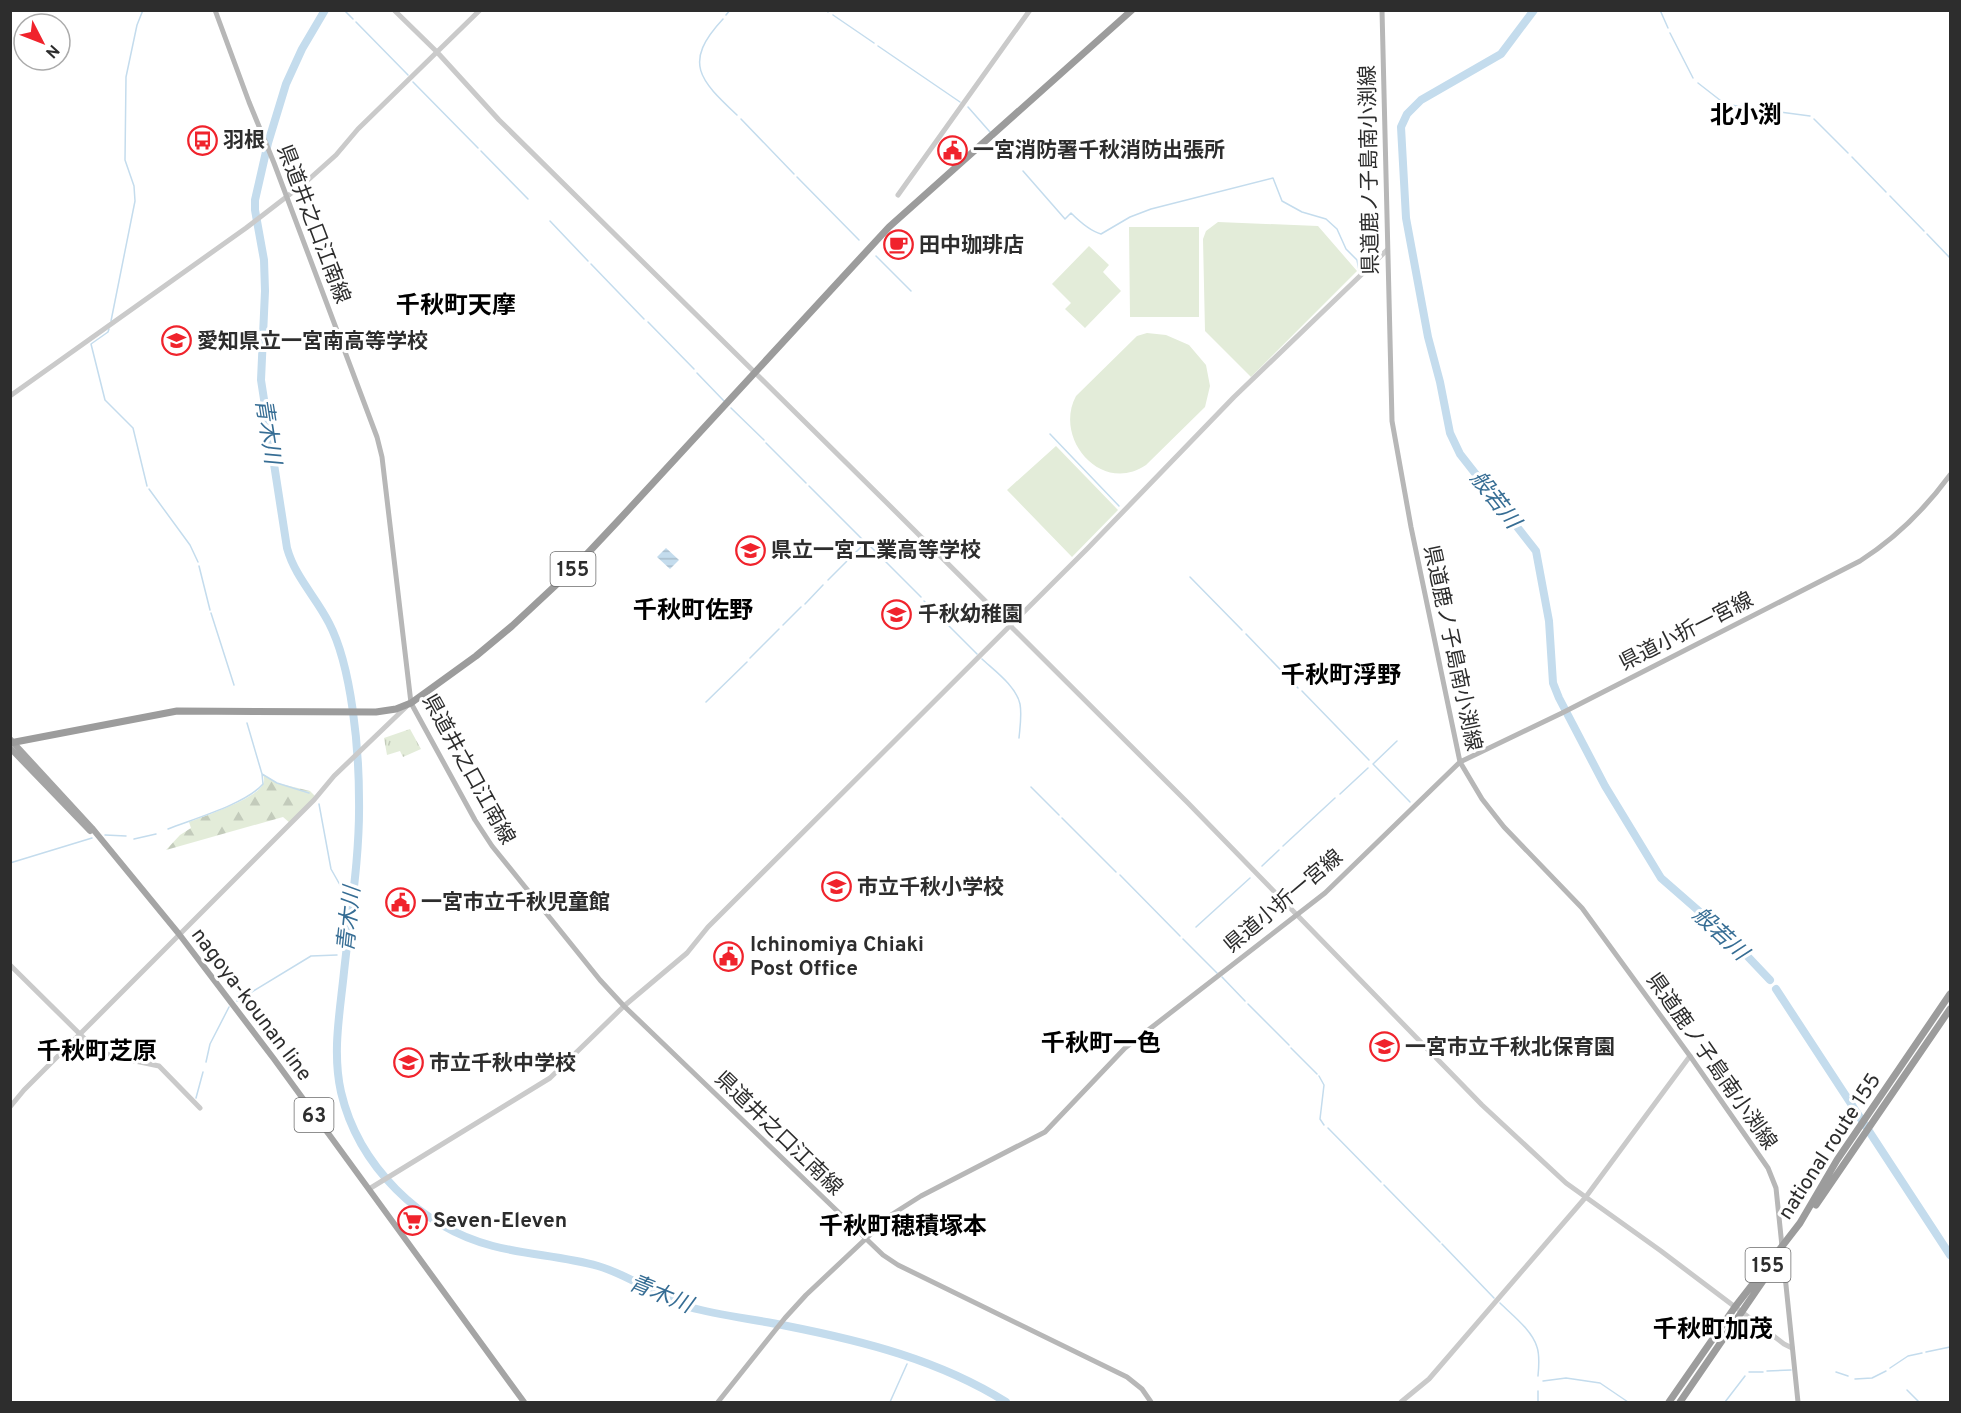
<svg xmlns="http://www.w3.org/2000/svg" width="1961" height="1413" font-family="Overpass,'Noto Sans JP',sans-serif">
	<defs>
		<pattern id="forest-firs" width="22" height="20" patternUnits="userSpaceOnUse" patternTransform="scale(1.5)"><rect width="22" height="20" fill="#e3ecd9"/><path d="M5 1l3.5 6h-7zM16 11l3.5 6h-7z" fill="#c3cbbb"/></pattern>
		<pattern id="park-tufts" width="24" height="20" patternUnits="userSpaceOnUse" patternTransform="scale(1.5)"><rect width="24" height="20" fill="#e3ecd9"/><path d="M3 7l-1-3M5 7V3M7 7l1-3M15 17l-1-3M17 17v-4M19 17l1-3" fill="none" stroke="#c3cbbb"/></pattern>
		<pattern id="water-rules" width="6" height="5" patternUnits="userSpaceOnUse" patternTransform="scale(1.5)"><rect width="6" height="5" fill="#c4dced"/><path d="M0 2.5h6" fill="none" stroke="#a9bdcc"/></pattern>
	</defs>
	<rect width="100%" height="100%" fill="#fff"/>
	<path fill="url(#forest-firs)" d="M263 774 277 783 310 791 316 797 290 823 283 817 166 850 180 835 191 828 189 822C204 816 258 798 263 784 265 781 264 778 263 774Z"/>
	<path fill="url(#park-tufts)" d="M410 729 421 749 403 757 400 751 387 755 384 738Z"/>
	<path fill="#e3ecd9" d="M1218 222 1318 226 1357 271 1251 377 1205 331 1203 239 1206 231Z
		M1129 227H1199V317H1130Z
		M1089 246 1109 265 1103 272 1121 291 1085 328 1065 309 1071 303 1052 284Z
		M1147 333 1166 335 1189 345 1206 365 1210 386 1205 407 1146 465C1102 495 1053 439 1076 396L1137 336Z
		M1056 446 1118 510 1072 557 1007 490Z"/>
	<path fill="url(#water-rules)" d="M666 548 679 560 670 569 657 557Z"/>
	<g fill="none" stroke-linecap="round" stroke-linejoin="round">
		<path stroke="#c4dced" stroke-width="1.5" d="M344 10 353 19
			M826 10 828 12
			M1660 10 1668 28
			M726 15 730 10
			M833 15 874 43
			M723 19C682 63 700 80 737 115
			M356 22 408 75
			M1670 33 1693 78
			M878 46 960 102
			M413 82 478 148
			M1698 83 1725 104 1743 107
			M968 107 990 132
			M1749 108 1810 116
			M741 119 794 174
			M1814 119 1848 153
			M481 151 528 199
			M1852 157 1886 192
			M1023 171 1065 219 1071 213C1079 221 1090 231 1101 234L1130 217 1151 209 1273 178 1282 201 1302 212 1326 219 1337 229 1346 249 1357 260 1359 270
			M797 177 859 240
			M1890 196 1924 231
			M550 221 588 261
			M1927 234 1950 258
			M876 256 911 291
			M591 264 644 319
			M111 321 135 201 134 186 125 160 126 77 137 25 143 10
			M648 322 694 369
			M109 329 108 332 91 344 105 400 133 428 147 486
			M697 373 724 401
			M731 408 764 440
			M1050 434 1119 506
			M766 443 806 483
			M809 486 862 539
			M149 489 190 545 198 562
			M866 542 921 597
			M199 566 210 610
			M1190 577 1242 630
			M828 580 862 546
			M924 601 977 654
			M805 604 823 585
			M211 613 234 685
			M783 625 801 607
			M1246 634 1298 688
			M750 658 779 629
			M982 659C995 671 1016 686 1020 704 1022 715 1020 727 1019 738
			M1302 691 1369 760
			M706 702 747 662
			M247 723 262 774 277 783 309 793
			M1397 741 1373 764 1410 802
			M1031 787 1059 815
			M1340 794 1368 768
			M319 804 331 869 344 892 353 893
			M1062 818 1116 872
			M168 829C193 819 246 804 263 784L262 774
			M105 835 126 836
			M134 839 156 834
			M1283 846 1335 798
			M10 863 92 838
			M1262 866 1279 850
			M1120 875 1180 936
			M1196 927 1250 878
			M1183 939 1217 973
			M1222 977 1245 1001
			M237 1001 311 956 337 955
			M1248 1004 1289 1045
			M1291 1048 1317 1074
			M206 1062 210 1044 229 1007
			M1319 1076 1324 1085 1320 1119 1324 1125
			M196 1098 203 1072
			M1328 1128 1381 1182
			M1384 1185 1440 1242
			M1442 1244 1494 1298
			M1500 1303C1512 1315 1532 1330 1537 1347 1540 1356 1539 1366 1538 1376
			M1926 1352 1950 1347
			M1890 1368 1908 1356 1922 1353
			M1767 1371 1791 1370
			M1749 1372H1763
			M1836 1372 1848 1376
			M1855 1379 1872 1378 1886 1371
			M1543 1381 1566 1378 1600 1383 1628 1402
			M1907 1390 1919 1402
			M890 1402 907 1364
			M1538 1402V1391
			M1725 1402 1745 1376"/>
		<path stroke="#c4dced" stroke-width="8" d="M325 10 302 49 286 84 268 143 255 200V210L264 260 265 291 261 380 287 548C295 577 316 597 329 623 352 667 359 750 359 800 360 857 350 915 344 972 340 1012 332 1052 341 1092 358 1165 420 1227 493 1246 527 1255 563 1256 598 1266 630 1275 657 1297 689 1307 721 1316 754 1319 787 1326 863 1341 939 1360 1006 1402
			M1534 10 1501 54 1421 100 1407 114 1401 127 1406 218 1428 337 1440 382 1450 433 1460 454 1536 551 1549 621 1553 683 1559 698 1605 786 1661 878 1732 940 1770 980
			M1776 989 1950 1255"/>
		<path stroke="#cacaca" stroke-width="5" d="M394 10 437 52 499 120 886 502 1188 803 1482 1105 1566 1183 1661 1251 1784 1344 1792 1348
			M898 195 1030 10
			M10 396 246 228 307 181 336 155 358 129 480 10
			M10 965 96 1050 116 1057 159 1066 200 1108
			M10 1107 24 1090 314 800 334 776 406 707
			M369 1189 550 1078 624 1006 687 953 708 927 1087 549 1234 397 1387 250
			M1401 1402 1429 1379 1585 1198 1690 1056"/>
		<path stroke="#b7b7b7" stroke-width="5" d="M215 10 249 102 274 163 377 437 382 457 411 703 475 820 492 846 600 980 624 1006 883 1255 898 1265 1127 1377 1142 1389 1151 1402
			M1382 10 1392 421 1411 527 1460 762 1482 799 1504 827 1582 908 1690 1056 1768 1168 1776 1188 1798 1402
			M718 1402 785 1318 806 1295 891 1215 921 1196 1045 1132 1125 1048 1325 893 1460 762 1562 713 1860 561C1896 538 1925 509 1950 475"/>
		<path stroke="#a5a5a5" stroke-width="6" d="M10 739 92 828 179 934 274 1059 524 1402
			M10 748 90 831"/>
		<path stroke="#9c9c9c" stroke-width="7" d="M10 743 177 711 376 712 396 709 411 703 476 656 512 626 571 571 618 521 889 227 1132 10
			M1816 1205 1950 1009
			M1669 1402 1735 1307 1800 1223 1837 1160 1950 994
			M1680 1402 1780 1256"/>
	</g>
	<defs>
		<symbol id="bus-ring" viewBox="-11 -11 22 22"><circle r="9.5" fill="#fff" stroke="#f0232c" stroke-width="1.5"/><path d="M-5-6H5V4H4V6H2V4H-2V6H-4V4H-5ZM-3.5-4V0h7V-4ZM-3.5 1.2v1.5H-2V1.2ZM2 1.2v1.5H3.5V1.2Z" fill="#f0232c"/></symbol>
		<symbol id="civic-ring" viewBox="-11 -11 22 22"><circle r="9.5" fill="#fff" stroke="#f0232c" stroke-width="1.5"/><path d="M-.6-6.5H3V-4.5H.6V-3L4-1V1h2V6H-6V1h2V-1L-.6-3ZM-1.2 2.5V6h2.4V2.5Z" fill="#f0232c"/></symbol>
		<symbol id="cafe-ring" viewBox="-11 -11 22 22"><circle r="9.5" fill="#fff" stroke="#f0232c" stroke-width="1.5"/><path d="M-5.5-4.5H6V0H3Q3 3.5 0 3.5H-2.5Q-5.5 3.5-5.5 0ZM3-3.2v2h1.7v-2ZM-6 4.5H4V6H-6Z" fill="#f0232c"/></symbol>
		<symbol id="school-ring" viewBox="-11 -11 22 22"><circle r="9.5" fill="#fff" stroke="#f0232c" stroke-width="1.5"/><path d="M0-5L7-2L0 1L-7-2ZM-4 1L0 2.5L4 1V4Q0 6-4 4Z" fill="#f0232c"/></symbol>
		<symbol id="supermarket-ring" viewBox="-11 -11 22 22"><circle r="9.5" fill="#fff" stroke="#f0232c" stroke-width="1.5"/><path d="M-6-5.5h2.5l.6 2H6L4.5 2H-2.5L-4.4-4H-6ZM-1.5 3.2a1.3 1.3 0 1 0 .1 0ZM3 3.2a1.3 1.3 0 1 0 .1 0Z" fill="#f0232c"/></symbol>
	</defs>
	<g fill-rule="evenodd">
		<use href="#bus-ring" x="186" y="124" width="33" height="33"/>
		<use href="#civic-ring" x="936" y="134" width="33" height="33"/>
		<use href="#cafe-ring" x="882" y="228" width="33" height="33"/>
		<use href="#school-ring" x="160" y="324" width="33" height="33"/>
		<use href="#school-ring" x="734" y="534" width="33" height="33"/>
		<use href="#school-ring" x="880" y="598" width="33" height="33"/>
		<use href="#school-ring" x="820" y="870" width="33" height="33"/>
		<use href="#civic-ring" x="384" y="886" width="33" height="33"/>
		<use href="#civic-ring" x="712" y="940" width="33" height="33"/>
		<use href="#school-ring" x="1368" y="1030" width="33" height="33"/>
		<use href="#school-ring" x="392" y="1046" width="33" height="33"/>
		<use href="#supermarket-ring" x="396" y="1204" width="33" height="33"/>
	</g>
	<g text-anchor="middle" stroke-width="6" stroke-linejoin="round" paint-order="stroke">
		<g fill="#fff" stroke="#6c6c6c" stroke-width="1.5">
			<rect x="550.5" y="552" width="45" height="34" rx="4.5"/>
			<rect x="294.5" y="1098" width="39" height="34" rx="4.5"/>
			<rect x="1745.5" y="1248" width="45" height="34" rx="4.5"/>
		</g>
		<g font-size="20" font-weight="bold" fill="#2d2d2d">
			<text x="573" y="576">155</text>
			<text x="314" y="1122">63</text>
			<text x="1768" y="1272">155</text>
		</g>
		<g font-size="21" font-weight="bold" fill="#2d2d2d" stroke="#fff" text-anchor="start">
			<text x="223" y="147">羽根</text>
			<text x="973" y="157">一宮消防署千秋消防出張所</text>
			<text x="919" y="252">田中珈琲店</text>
			<text x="197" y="348">愛知県立一宮南高等学校</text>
			<text x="771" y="557">県立一宮工業高等学校</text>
			<text x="918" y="621">千秋幼稚園</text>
			<text x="857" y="894">市立千秋小学校</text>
			<text x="421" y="909">一宮市立千秋児童館</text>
			<text x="750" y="951">Ichinomiya Chiaki<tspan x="750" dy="24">Post Office</tspan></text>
			<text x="1405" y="1054">一宮市立千秋北保育園</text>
			<text x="429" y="1070">市立千秋中学校</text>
			<text x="433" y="1227">Seven-Eleven</text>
		</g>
		<g font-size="21" fill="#2d2d2d" stroke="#fff">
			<text transform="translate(1369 170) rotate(-91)" y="7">県道鹿ノ子島南小渕線</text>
			<text transform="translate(314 224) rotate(69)" y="7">県道井之口江南線</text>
			<text transform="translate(1686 631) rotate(-27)" y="7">県道小折一宮線</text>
			<text transform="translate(1453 648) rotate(78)" y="7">県道鹿ノ子島南小渕線</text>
			<text transform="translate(469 769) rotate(61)" y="7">県道井之口江南線</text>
			<text transform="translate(1283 901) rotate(-40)" y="7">県道小折一宮線</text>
			<text transform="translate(252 1004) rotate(53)" y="7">nagoya-kounan line</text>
			<text transform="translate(1712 1061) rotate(55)" y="7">県道鹿ノ子島南小渕線</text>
			<text transform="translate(779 1133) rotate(44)" y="7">県道井之口江南線</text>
			<text transform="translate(1829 1146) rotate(-57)" y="7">national route 155</text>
		</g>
		<g font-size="22" font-style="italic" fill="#366d94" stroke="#fff">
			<text transform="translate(269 431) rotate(81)" y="8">青木川</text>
			<text transform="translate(1496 499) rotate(52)" y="8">般若川</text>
			<text transform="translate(348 919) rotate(-84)" y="8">青木川</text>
			<text transform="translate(1721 933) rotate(43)" y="8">般若川</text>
			<text transform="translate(661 1293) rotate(22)" y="8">青木川</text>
		</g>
		<g font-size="24" font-weight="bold" fill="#000" stroke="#fff">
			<text x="1746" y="123">北小渕</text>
			<text x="456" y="313">千秋町天摩</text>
			<text x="693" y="618">千秋町佐野</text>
			<text x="1341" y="683">千秋町浮野</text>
			<text x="1101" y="1051">千秋町一色</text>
			<text x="97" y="1059">千秋町芝原</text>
			<text x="903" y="1234">千秋町穂積塚本</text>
			<text x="1713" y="1337">千秋町加茂</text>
		</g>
	</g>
	<rect width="1961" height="1413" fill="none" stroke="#2d2d2d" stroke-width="24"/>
	<g transform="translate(42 42) rotate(132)"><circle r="28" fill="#ffffff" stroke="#ababab" stroke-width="1.5"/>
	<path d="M0-4.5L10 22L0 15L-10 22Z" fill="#f0232c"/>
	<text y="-9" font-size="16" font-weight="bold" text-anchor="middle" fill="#2d2d2d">N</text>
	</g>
</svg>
